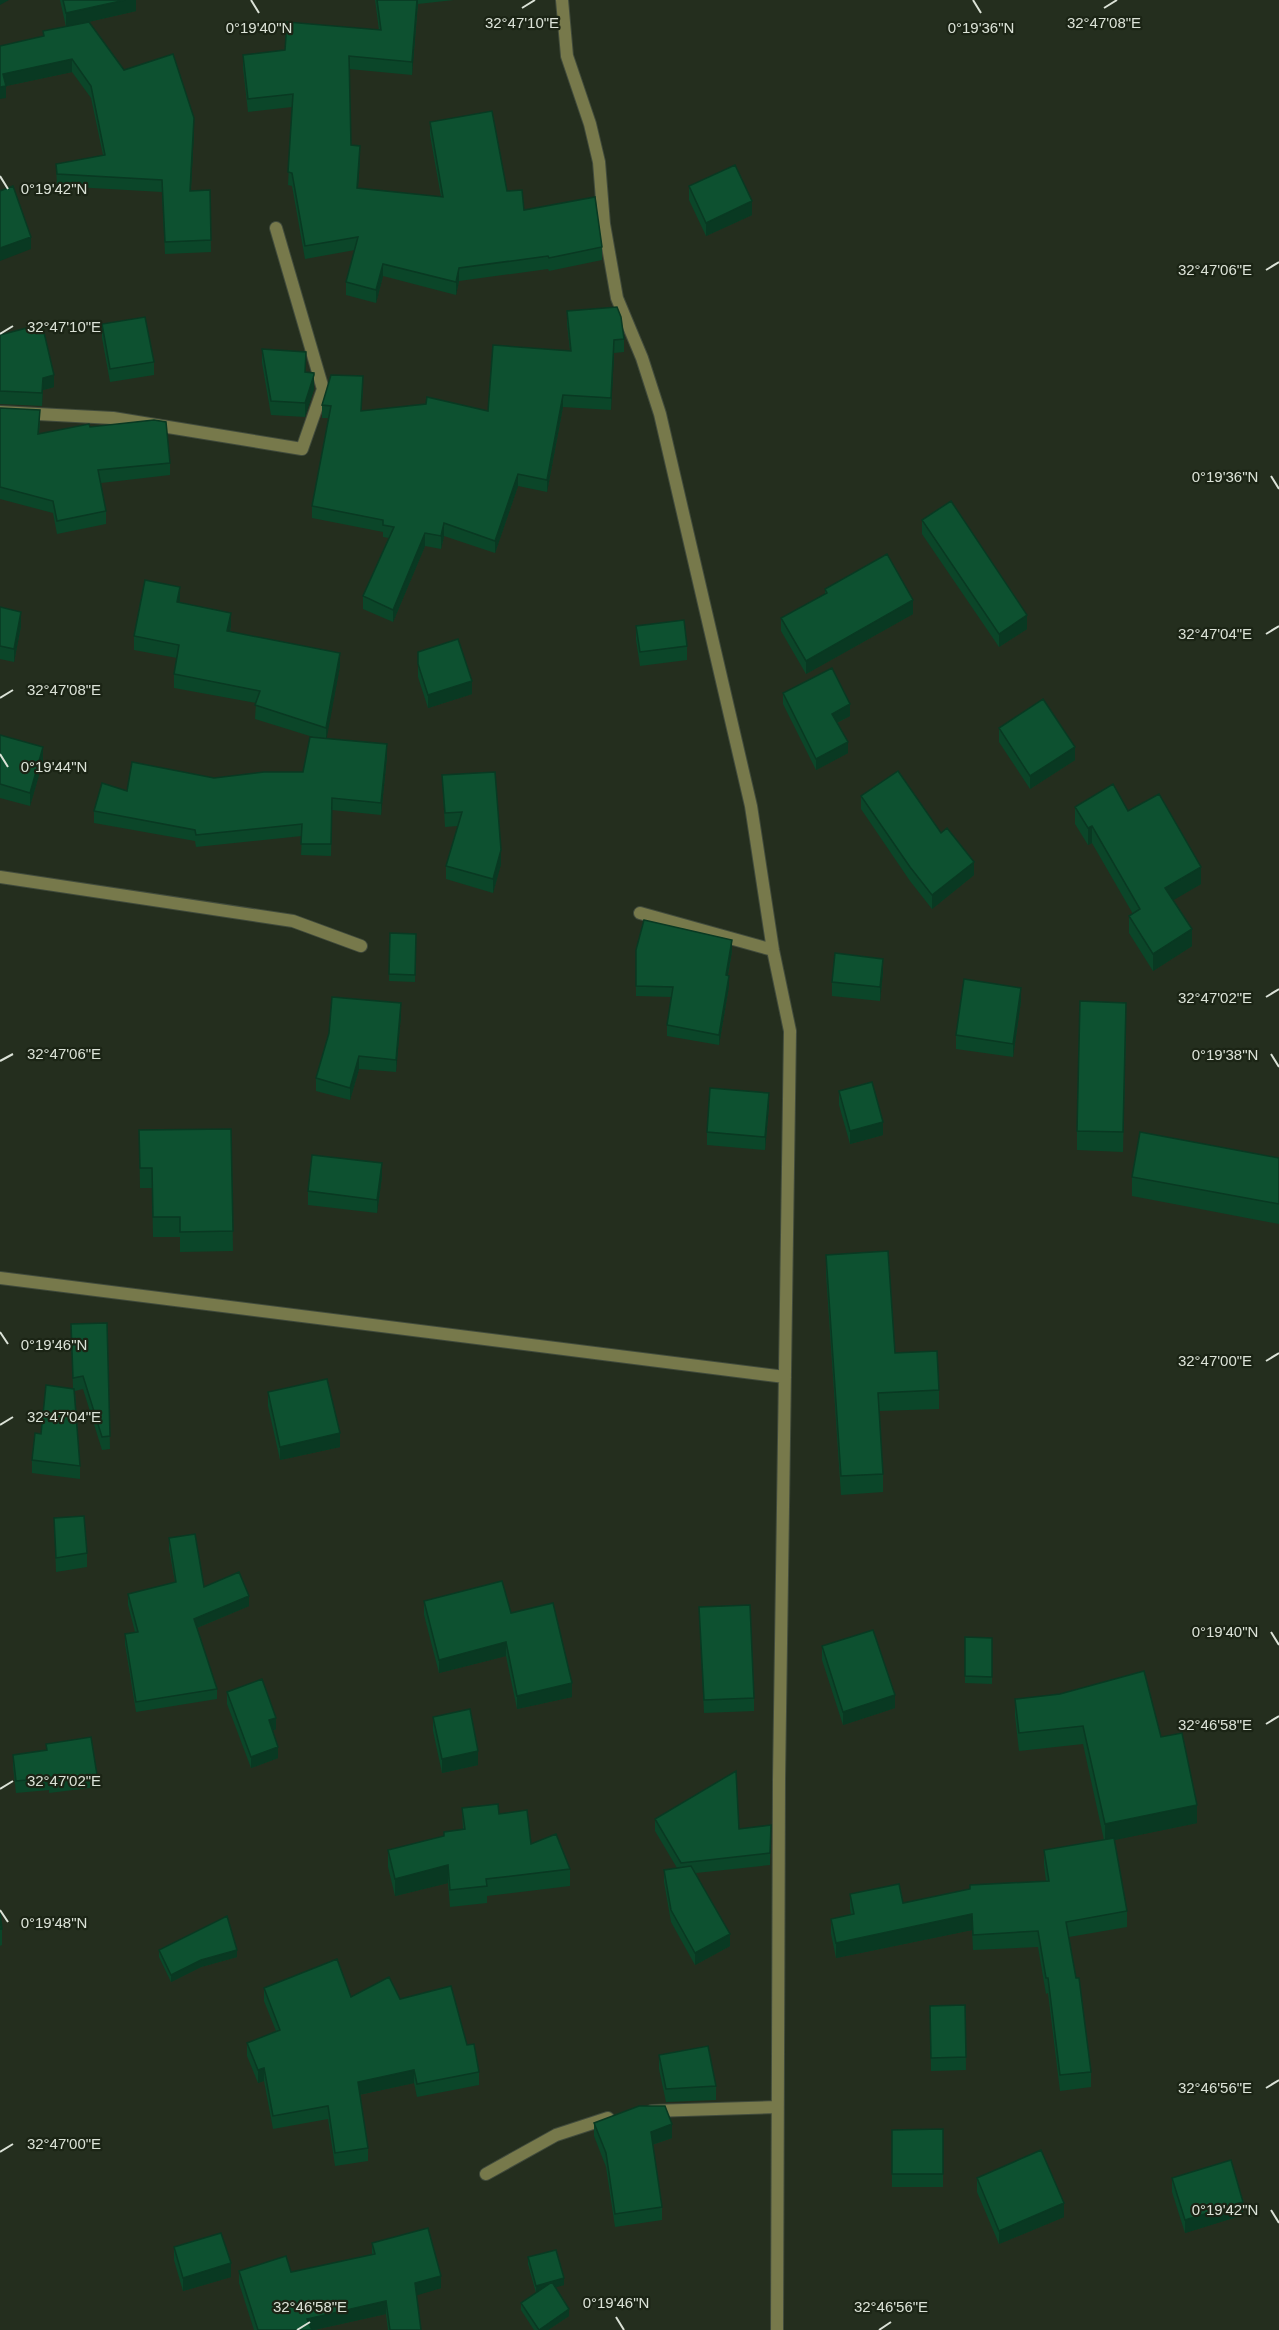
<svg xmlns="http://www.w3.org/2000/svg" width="1279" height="2330" font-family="Arial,sans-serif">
	<rect width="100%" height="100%" fill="#242e1e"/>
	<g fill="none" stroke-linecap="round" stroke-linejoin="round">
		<defs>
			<path id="street" d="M562 0 567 56 590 124 599 162 604 224 617 298 642 358 660 414 751 806 773 950 790 1031 779 1780 777 2330
				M0 412 113 418 302 449 323 389 276 228
				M0 877 293 921 361 946
				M640 913 773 950
				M0 1278 785 1377
				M652 2111 776 2107
				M486 2174 556 2135 608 2118"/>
		</defs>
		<use href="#street" stroke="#414b3c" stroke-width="14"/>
		<use href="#street" stroke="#77794b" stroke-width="12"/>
	</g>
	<path fill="#0b4629" d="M60 0H136V11L71 26 194 130 191 191 210 190 211 252 165 254 162 192 57 186 56 164 103 155 91 98 72 72 6 86V98L0 46 43 36V31L66 27Z
		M375 0H454L418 4 412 75 349 69 351 145 360 159 358 188 441 197 430 135V122L507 191 524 210 602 247V260L549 271 548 269 459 281 456 295 383 276 376 303 346 295V282L355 250 305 259 292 186 288 185 292 107 248 112 243 68V55L285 50 379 30Z
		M689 186 752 215 706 236 689 200Z
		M567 311 624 339V352L614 353 611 410 563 407 547 492 518 486 495 553 444 536 441 549 425 546 393 622 363 609V596L389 538 383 537V532L312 518V506L329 418H322V405L363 389 361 411H488L570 351 567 324Z
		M102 324 154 362V375L110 382 102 338Z
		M0 335 54 387 43 390 42 406 0 404Z
		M262 349 305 372 314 389 305 417 271 415 262 363Z
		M0 408 40 422 39 434 90 427 170 463V475L101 483 106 511V524L57 534 53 513 0 499Z
		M922 520 1027 629 999 647 922 534Z
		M825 589 913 614 806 674 781 631V618L825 594Z
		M180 600V603L231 626 230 632 340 666 326 739 387 756 381 815 332 810 331 856 301 855 302 836 196 847 195 841 94 823V811L127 791 214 778 303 772 313 737 255 719 256 703 174 688V674L177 658 134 650V636Z
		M0 607 21 626 14 662 0 659Z
		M636 626 687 646V660L640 666 636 640Z
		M418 652 472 694 428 708 418 677Z
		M783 693 850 716 837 723 848 753 816 770 783 704Z
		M999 728 1075 760 1030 789 999 742Z
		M0 735 43 761 30 806 0 798Z
		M442 775 501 864 493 893 446 879V866L458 826 445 827Z
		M861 796 941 833 974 875 932 909 910 881 861 809Z
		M1075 807 1128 811 1201 884 1173 900 1192 946 1153 971 1129 933V916L1133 914 1092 843 1088 845 1075 824Z
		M390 933 416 934 415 982 389 981Z
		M636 950 732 951 728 975 729 986 719 1045 667 1036V1025L671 997 636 996Z
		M883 972 880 1001 832 996V982Z
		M1021 1001 1013 1057 956 1049V1035Z
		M401 1015 396 1072 359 1069 350 1100 316 1091V1078Z
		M1126 1023 1123 1152 1077 1150V1131Z
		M839 1091 883 1135 850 1144 839 1105Z
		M769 1106 765 1150 707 1145V1132Z
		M231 1129 233 1251 180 1252V1237H153L152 1188H140L139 1130Z
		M1279 1158V1224L1132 1196V1177Z
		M382 1176 377 1213 308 1205V1191Z
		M826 1255 895 1353 939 1390V1409L879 1411 883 1474V1492L841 1495 826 1274Z
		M107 1323 110 1449 102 1450 83 1389 75 1391 80 1466V1479L32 1473V1460L41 1434 73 1389 71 1324Z
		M268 1392 340 1447 280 1460 268 1406Z
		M54 1518 87 1553V1567L56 1572Z
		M169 1538 204 1587 249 1606 197 1628 217 1689V1699L136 1712 125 1644V1634L135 1632 128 1605V1594L175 1582 169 1549Z
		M424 1601 511 1613 572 1697 517 1709 506 1656 439 1673 424 1615Z
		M699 1607 754 1698V1711L704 1713Z
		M965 1637 992 1638V1684L965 1683Z
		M822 1646 895 1708 843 1725 822 1660Z
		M227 1692 276 1729 272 1731 278 1758 251 1768 227 1704Z
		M1015 1699 1161 1737 1197 1823 1114 1840 1127 1911V1927L1069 1937 1091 2072V2087L1060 2091 1048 1993 1046 1994 1038 1947 973 1950 972 1930 836 1958 831 1934V1919L851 1914 850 1909V1894L903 1903 1046 1881 1044 1865V1850L1104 1840 1083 1744 1019 1751 1015 1716Z
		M433 1717 478 1765 442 1773 433 1731Z
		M46 1744 97 1775V1787L49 1793V1790L16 1793 13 1767V1755L46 1750Z
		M462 1808 499 1814 531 1844 570 1869V1886L487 1896V1903L450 1907 448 1883 395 1896 388 1867V1850L444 1836 463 1830Z
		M655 1819 739 1829 771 1825 770 1865 696 1873 730 1946 695 1965 671 1922 664 1882V1870L677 1868 655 1831Z
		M0 1913 2 1929V1945L0 1946Z
		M159 1950 237 1957 201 1967 171 1982 159 1957Z
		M264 1988 351 1997 400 1999 467 2045 479 2072V2085L417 2097 414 2083 359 2095 368 2148V2161L335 2166 328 2119 273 2129 264 2081 258 2083 247 2056V2043L276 2031 264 2001Z
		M965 2005 966 2070 931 2071 930 2006Z
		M659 2055 716 2086V2100L666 2102 659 2069Z
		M594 2123 672 2138 652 2145 662 2207V2220L615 2227 606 2167 594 2136Z
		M943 2129V2187H892V2130Z
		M977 2178 1064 2217 999 2244 977 2192Z
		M1172 2178 1243 2215 1185 2233 1172 2192Z
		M372 2243 441 2288 416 2295 421 2330H388L386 2314 314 2330H254L239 2283V2271L291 2272 372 2254Z
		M174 2247 231 2277 183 2291 174 2260Z
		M528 2257 564 2285 555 2287 569 2316 548 2330H534L521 2310V2303L536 2293 528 2264Z"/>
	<path fill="#093922" d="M0 0H9L0 5Z
		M125 0H136V11L66 27V13Z
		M417 0H418L412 75V62Z
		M72 59V72L6 86V98L0 99V87L3 74Z
		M194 118V130L190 203V191Z
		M360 146V159L357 201V188Z
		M752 201V215L706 236V223Z
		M31 237V249L0 261V248Z
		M383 264V276L376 303V290Z
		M459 268V281L456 295V282Z
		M614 340V353L611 410V398Z
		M54 375V387L43 390 42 406 43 378Z
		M314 375V389L305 417V403Z
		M563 395V407L547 492V480Z
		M518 474V486L495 553V541Z
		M444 523V536L441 549V536Z
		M425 533V546L393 622V610Z
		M180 587V600L177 616V602Z
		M913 600V614L806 674V661Z
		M21 612V626L14 662V649Z
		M231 613V626L227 645V631Z
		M1027 615V629L999 647V634Z
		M340 653V666L326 742V728Z
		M472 681V694L428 708V695Z
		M850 704V716L832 725V714Z
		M848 742V753L816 770V759Z
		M387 744V756L381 815V803Z
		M43 747V761L30 806V793Z
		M1075 747V760L1030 789V776Z
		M1092 826V843L1088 845V828Z
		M501 850V864L493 893V879Z
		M974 862V875L932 909V895Z
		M1201 867V884L1165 905V888Z
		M1192 929V946L1153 971V954Z
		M732 940V951L726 985V975Z
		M883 959V972L880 1001V987Z
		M729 976V986L719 1045V1035Z
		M1021 988V1001L1013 1057V1044Z
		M401 1003V1015L396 1072V1060Z
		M359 1056V1069L350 1100V1088Z
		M769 1093V1106L765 1150V1137Z
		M883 1122V1135L850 1144V1131Z
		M382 1163V1176L377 1213V1200Z
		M340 1433V1447L280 1460V1447Z
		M249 1596V1606L194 1629V1619Z
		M506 1642V1656L439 1673V1660Z
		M572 1683V1697L517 1709V1696Z
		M895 1695V1708L843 1725V1712Z
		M276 1718V1729L269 1732V1720Z
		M278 1747V1758L251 1768V1757Z
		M478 1751V1765L442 1773V1759Z
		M1197 1805V1823L1105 1842V1824Z
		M448 1865V1883L395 1896V1879Z
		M972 1914V1930L836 1958V1943Z
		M730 1934V1946L695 1965V1953Z
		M237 1950V1957L201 1967 171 1982V1975L201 1960Z
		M264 2068V2081L258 2083V2070Z
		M414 2070V2083L358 2095V2082Z
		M672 2124V2138L651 2145V2132Z
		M1243 2202V2215L1185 2233V2220Z
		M1064 2203V2217L999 2244V2231Z
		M231 2263V2277L183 2291V2278Z
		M441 2276V2288L415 2296V2283Z
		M564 2278V2285L536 2293V2286Z
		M386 2301V2314L314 2330H307V2319Z
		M569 2309V2316L548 2330H539Z"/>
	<path fill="#0d5130" stroke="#093922" stroke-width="1.5" d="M63 0H125L66 13Z
		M377 0H417L412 62 349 56 351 145 360 146 357 188 443 197 430 122 492 111 507 191 522 190 524 210 595 197 602 247 549 258 548 256 459 268 456 282 383 264 376 290 346 282 358 237 305 246 292 173 288 172 293 94 248 99 243 55 285 50 287 22 381 30Z
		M89 22 124 70 173 54 194 118 190 191 210 190 211 240 165 242 162 180 57 174 56 164 105 155 91 86 72 59 3 74 6 86 0 87V46L44 36 43 31Z
		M735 165 752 201 706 223 689 186Z
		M13 186 31 237 0 248V191Z
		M617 307 621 317 624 339 614 340 611 398 563 395 547 480 518 474 495 541 444 523 441 536 425 533 393 610 363 596 394 527 383 525V520L312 506 331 406 322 405 331 375 363 376 361 411 426 404 427 397 488 411 493 345 571 351 567 311Z
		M145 317 154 362 110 369 102 324Z
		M42 324 54 375 43 378 42 393 0 391V335Z
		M262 349 306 352 305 372 314 373V375L305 403 271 401Z
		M0 408 40 410 38 434 89 424 90 427 154 420 166 422 170 463 98 470 106 511 57 521 53 501 0 487Z
		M951 501 1027 615 999 634 922 520Z
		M887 554 913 600 806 661 781 618 827 593 825 589Z
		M145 580 180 587 177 602 231 613 227 631 340 653 326 728 255 705 260 691 174 674 179 645 134 636Z
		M0 607 21 612 14 649 0 646Z
		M684 620 687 646 640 652 636 626Z
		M458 639 472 681 428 695 418 664V652Z
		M832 668 850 704 832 714 848 742 816 759 783 693Z
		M1043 699 1075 747 1030 776 999 728Z
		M0 735 43 747 30 793 0 784Z
		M310 737 387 744 381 803 332 798 331 844H301L302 824 196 835 195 830 94 811 102 783 127 791 132 762 214 778 264 772H303Z
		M898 771 941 833 947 828 974 862 932 895 910 867 861 796Z
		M495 772 501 850 493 879 446 866 462 812 445 813 442 775Z
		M1113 784 1128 811 1159 794 1201 867 1165 888 1192 929 1153 954 1129 916 1140 909 1092 826 1088 828 1075 807Z
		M644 920 732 940 726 975 729 976 719 1035 667 1025 673 987 636 986V950Z
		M390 933 416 934 415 975 389 974Z
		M835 953 883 959 880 987 832 982Z
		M964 979 1021 988 1013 1044 956 1035Z
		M332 997 401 1003 396 1060 359 1056 350 1088 316 1078 329 1033Z
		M1080 1001 1126 1003 1123 1132 1077 1131Z
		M872 1082 883 1122 850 1131 839 1091Z
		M710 1088 769 1093 765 1137 707 1132Z
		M231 1129 233 1231 180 1232V1217H153L152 1168H140L139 1130Z
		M1140 1132 1279 1158V1204L1132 1177Z
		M312 1155 382 1163 377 1200 308 1191Z
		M888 1251 895 1353 937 1351 939 1390 878 1393 883 1474 841 1476 826 1255Z
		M107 1323 110 1436 102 1437 83 1376 73 1378 71 1324Z
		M327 1379 340 1433 280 1447 268 1392Z
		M46 1385 74 1389 80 1466 32 1460 35 1433 41 1434Z
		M84 1516 87 1553 56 1558 54 1518Z
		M195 1534 204 1587 239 1572 249 1596 194 1619 217 1689 136 1702 125 1634 138 1632 128 1594 176 1582 169 1538Z
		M502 1581 511 1613 553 1603 572 1683 517 1696 506 1642 439 1660 424 1601Z
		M750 1605 754 1698 704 1700 699 1607Z
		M873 1630 895 1695 843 1712 822 1646Z
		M965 1637 992 1638V1677L965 1676Z
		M1144 1671 1161 1737 1182 1733 1197 1805 1105 1824 1083 1726 1019 1733 1015 1699 1060 1694Z
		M262 1679 276 1718 269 1720 278 1747 251 1757 227 1692Z
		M470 1709 478 1751 442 1759 433 1717Z
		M91 1737 97 1775 49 1781V1778L16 1781 13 1755 47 1750 46 1744Z
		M736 1771 739 1829 771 1825 770 1853 681 1863 655 1819Z
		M498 1804 499 1814 527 1810 531 1844 556 1834 570 1869 486 1879 487 1886 450 1890 448 1865 395 1879 388 1850 444 1836V1832L465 1829 462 1808Z
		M1114 1838 1127 1911 1066 1922 1076 1978H1079L1091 2072 1060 2075 1048 1978H1046L1038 1931 973 1935 972 1914 836 1943 831 1919 854 1914 850 1894 899 1884 903 1903 970 1889V1885L1049 1881 1044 1850Z
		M691 1866 730 1934 695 1953 671 1910 664 1870Z
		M0 1913 2 1929H0Z
		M227 1916 237 1950 201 1960 171 1975 159 1950Z
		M337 1959 351 1997 389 1977 400 1999 451 1986 467 2045 474 2044 479 2072 417 2084 414 2070 358 2082 368 2148 335 2153 328 2106 273 2116 264 2068 258 2070 247 2043 280 2030 264 1988Z
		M965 2005 966 2057 931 2058 930 2006Z
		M708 2046 716 2086 666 2089 659 2055Z
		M639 2106H665L672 2124 651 2132 662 2207 615 2214 606 2153 594 2123Z
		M943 2129V2174H892V2130Z
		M1041 2150 1064 2203 999 2231 977 2178Z
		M1231 2160 1243 2202 1185 2220 1172 2178Z
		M428 2228 441 2276 415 2283 421 2330H390L386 2301 307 2319 312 2330H258L239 2271 286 2256 291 2272 375 2254 372 2243Z
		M221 2233 231 2263 183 2278 174 2247Z
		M556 2250 564 2278 536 2286 528 2257Z
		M552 2282 569 2309 539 2330 521 2303Z"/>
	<path fill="none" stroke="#dbe2d7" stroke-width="2" d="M251 0 259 13M973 0 981 13M522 8 535 0M1104 8 1117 0M0 176 8 189M1266 270 1279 262M0 334 13 326M1271 476 1279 489M1266 634 1279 626M0 698 13 690M0 754 8 767M1266 997 1279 989M1271 1054 1279 1067M0 1061 13 1054M0 1332 8 1344M1266 1361 1279 1353M0 1425 13 1417M1271 1632 1279 1645M1266 1724 1279 1716M0 1789 13 1781M0 1910 8 1922M1266 2088 1279 2080M0 2152 13 2144M1271 2210 1279 2223M616 2317 624 2330M297 2330 310 2322M879 2330 891 2322"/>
	<g font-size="15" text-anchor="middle" fill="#dbe2d7" stroke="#1b2415" stroke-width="4.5" stroke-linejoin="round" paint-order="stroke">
		<text x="522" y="28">32°47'10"E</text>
		<text x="1104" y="28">32°47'08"E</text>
		<text x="259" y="33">0°19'40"N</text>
		<text x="981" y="33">0°19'36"N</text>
		<text x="54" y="194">0°19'42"N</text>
		<text x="1215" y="275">32°47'06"E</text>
		<text x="64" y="332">32°47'10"E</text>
		<text x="1225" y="482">0°19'36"N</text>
		<text x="1215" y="639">32°47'04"E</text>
		<text x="64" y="695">32°47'08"E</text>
		<text x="54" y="772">0°19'44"N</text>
		<text x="1215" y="1003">32°47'02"E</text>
		<text x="64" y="1059">32°47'06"E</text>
		<text x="1225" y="1060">0°19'38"N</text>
		<text x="54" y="1350">0°19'46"N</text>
		<text x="1215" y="1366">32°47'00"E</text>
		<text x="64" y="1422">32°47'04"E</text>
		<text x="1225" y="1637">0°19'40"N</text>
		<text x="1215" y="1730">32°46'58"E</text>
		<text x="64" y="1786">32°47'02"E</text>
		<text x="54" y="1928">0°19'48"N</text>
		<text x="1215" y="2093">32°46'56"E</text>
		<text x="64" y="2149">32°47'00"E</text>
		<text x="1225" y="2215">0°19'42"N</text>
		<text x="616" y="2308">0°19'46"N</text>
		<text x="310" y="2312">32°46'58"E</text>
		<text x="891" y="2312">32°46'56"E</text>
	</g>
</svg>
